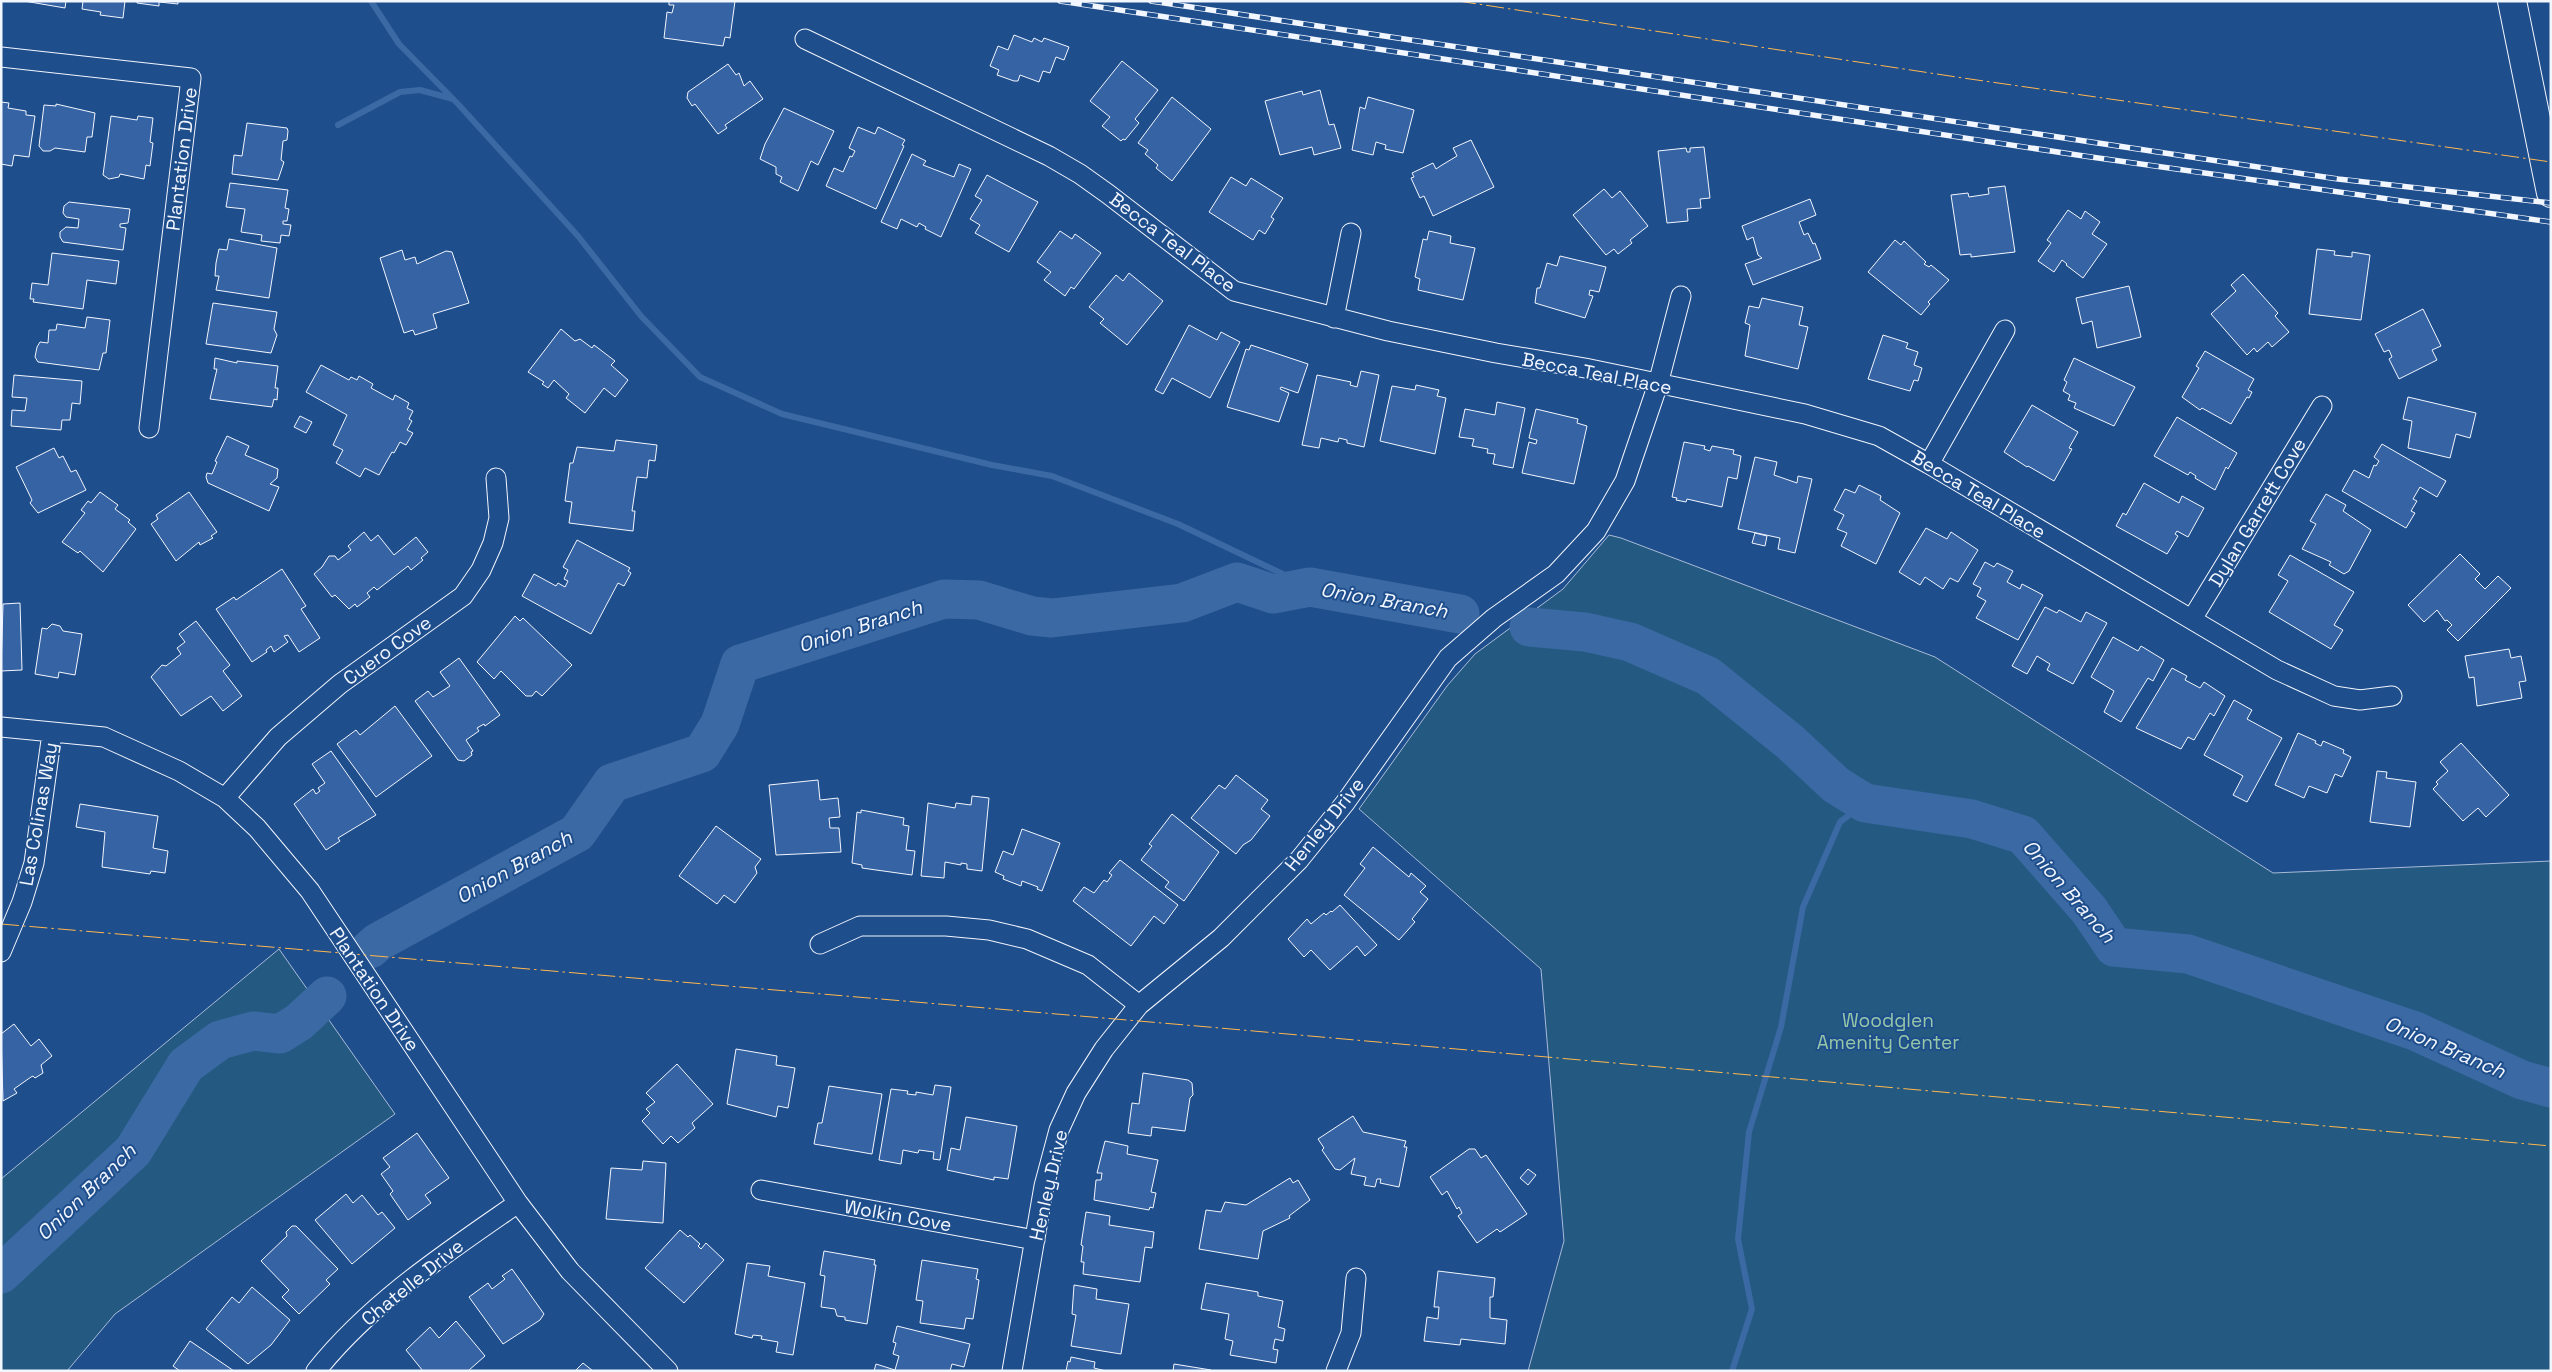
<svg xmlns="http://www.w3.org/2000/svg" width="2552" height="1372" font-family="'Space Grotesk',sans-serif">
	<rect width="100%" height="100%" fill="#1f4e8c"/>
	<path fill="#245a82" stroke="#a8bbd7" d="M1609 535 1621 538 1935 657 2273 873 2551 861V1371H1528L1564 1241 1541 969 1359 809 1447 686 1475 654 1563 589Z
		M279 949 395 1114 115 1314 67 1371H1V1179Z"/>
	<g fill="none" stroke-linecap="round" stroke-linejoin="round">
		<path stroke="#3b69a3" stroke-width="6" d="M371 1 399 44 458 104 578 236 641 316 700 377 782 414 992 465 1052 476 1178 524 1310 587
			M338 125 400 92 420 90 453 99
			M1732 1371 1752 1309 1738 1239 1749 1132 1781 1027 1803 907 1840 822 1865 803"/>
		<path stroke="#3b69a3" stroke-width="39" d="M1529 627 1585 632 1630 642 1708 676 1790 742 1836 785 1865 803 1972 819 2023 835 2089 910 2114 947 2188 954 2415 1031 2522 1080 2551 1088
			M370 949 378 942 577 833 612 783 702 753 720 724 740 664 944 599 979 600 1032 616 1052 618 1182 603 1237 582 1273 594 1310 587 1460 614
			M1 1274 133 1151 186 1065 220 1040 253 1031 280 1034 299 1022 327 996"/>
	</g>
	<path fill="#3563a3" stroke="#f2f6ff" d="M24 1H66L65 8Z
		M83 1H125L123 18 100 15 101 12 82 9Z
		M137 1H178V4L159 2V6L137 3Z
		M669 1H735L730 38 725 37 723 46 664 38 667 12 672 13 674 5H669Z
		M1014 35 1032 42 1034 38 1042 42 1044 38 1069 47 1064 60 1056 57 1050 73 1043 71 1039 82 1020 75 1018 81H1014L997 75 999 70 990 66 998 46 1008 50Z
		M1122 61 1158 90 1135 119 1139 123 1125 140 1123 139 1121 141 1102 126 1110 117 1090 101Z
		M728 64 736 75 739 73 744 86 750 81 763 99 725 125 727 128 718 134 695 104 692 106 687 98 688 92Z
		M1320 90 1329 125 1334 124 1341 148 1314 155 1312 147 1280 155 1265 101 1302 91 1303 95Z
		M1172 97 1211 129 1172 181 1156 168 1158 165 1145 154 1148 150 1138 143Z
		M1368 97 1414 110 1403 153 1385 149 1386 145 1376 142 1373 155 1352 150 1360 107 1365 109Z
		M1 102 9 103 8 108 26 111V115L35 116 29 157 14 155 12 166 1 164Z
		M56 104 95 113 92 137H87L85 152 55 148 50 151H43L39 146 44 105 56 106Z
		M784 108 834 131 818 165 811 161 798 191 780 182 782 177 776 174V167L760 159 765 144Z
		M111 116 137 120 138 116 153 118 150 142 153 143 150 166 146 165 144 179 120 174 119 177 109 179 103 175Z
		M247 123 287 128 288 131 287 140 283 141 281 160 284 162 278 180 232 174 234 155 242 156Z
		M858 127 875 134 878 127 905 140 902 145 904 146 876 209 826 186 834 168 843 172 850 156 852 157 855 151 849 148Z
		M1471 140 1494 187 1433 216 1424 196 1420 198 1411 178 1414 177 1412 173 1433 163 1436 169 1442 165 1457 156 1453 148Z
		M1704 147 1710 198 1700 199 1701 208 1687 209 1688 221 1667 223 1658 151 1686 148 1687 152H1690V148Z
		M912 154 926 161 923 165 954 177 959 164 971 169 941 237 925 229 926 227 919 223 917 227 901 219 897 229 881 222Z
		M987 175 1038 202 1009 252 975 233 980 225 970 219 982 200 975 196Z
		M1231 177 1246 186 1251 178 1283 198 1271 217 1274 219 1265 234 1259 230 1253 240 1209 212Z
		M230 183 288 190 285 208 289 209 287 221H283V224L291 225 289 236 281 235 280 243 261 241 262 235 241 232 245 209 226 207Z
		M2005 186 2015 252 1971 257V254L1960 255 1951 195 1968 193 1969 197 1989 194 1988 188Z
		M1604 189 1612 198 1620 191 1648 226 1630 240 1632 243 1618 254 1614 249 1606 255 1573 215Z
		M1810 199 1816 215 1799 222 1804 235 1808 233 1813 244 1815 243 1821 259 1753 285 1745 264 1762 258 1758 255 1753 237 1747 240 1742 226Z
		M69 202 130 209 128 223 120 224V227L126 228 123 250 63 242 60 237V232L66 227 78 228 79 219 66 217 63 213 64 206Z
		M2068 210 2081 219 2085 211 2100 222 2092 234 2107 244 2083 278 2066 265 2067 264 2062 260 2054 272 2038 261 2051 243 2047 240Z
		M1060 231 1072 239 1075 234 1101 253 1074 289 1071 287 1065 296 1044 280 1051 272 1037 262Z
		M1429 231 1451 236 1450 243 1475 248 1463 300 1418 290 1420 279 1415 277 1423 239 1427 240Z
		M229 239 277 248 269 298 216 290 219 276H215L216 263 219 249 227 250Z
		M1895 240 1901 245 1904 241 1926 262 1924 264 1929 267 1931 265 1949 280 1928 302 1930 304 1921 315 1868 272Z
		M2317 249 2335 251 2334 255 2352 257V252L2370 255 2361 320 2309 314Z
		M402 250 405 260 415 257 417 264 446 251 452 252 469 303 433 314 437 328 415 335 413 330 404 333 380 258Z
		M52 253 119 261 116 284 87 280 83 309 33 302 34 299H30L32 283 48 285Z
		M1560 256 1606 267 1599 292 1590 290 1589 295 1593 296 1585 318 1535 303 1537 288H1540L1547 263 1557 266Z
		M1129 273 1163 301 1127 345 1100 323 1104 319 1089 307 1116 275 1123 281Z
		M2243 274 2278 313 2275 316 2289 332 2272 347 2268 342 2257 352 2254 348 2247 355 2211 314 2236 291 2231 285Z
		M2129 286 2141 337 2097 348 2092 321 2082 324 2076 298Z
		M1762 298 1803 307 1799 325 1808 327 1798 369 1745 356 1750 325 1745 323 1749 306 1759 308Z
		M213 303 277 312 274 329 277 335 271 353 206 344Z
		M2423 309 2441 346 2432 350 2437 360 2399 379 2389 359 2392 357 2389 350 2384 352 2375 334Z
		M87 317 110 320 106 353H103L99 370 38 362 35 357 37 347 40 342 48 343 49 330H56L57 324 85 328Z
		M1189 325 1217 340 1221 332 1240 342 1210 398 1172 378 1163 394 1155 390Z
		M561 329 575 341 580 339 592 348 594 345 615 361 611 365 628 380 615 397 604 388 585 413 566 398 569 394 554 380 548 388 542 384 544 382 528 372Z
		M1883 335 1908 343 1906 348 1918 352 1914 365 1922 368 1918 381 1914 380 1910 391 1868 379Z
		M1251 345 1308 364 1298 393 1281 387 1280 389 1289 393 1279 422 1227 407 1246 349 1249 350Z
		M2205 351 2254 379 2248 390 2252 392 2249 398 2247 397 2231 424 2202 408 2200 410 2182 397 2199 368 2196 366Z
		M215 358 237 363V361L278 366 275 388H278L277 400 274 399 272 407 210 399 217 369H214Z
		M2074 358 2135 387 2114 426 2074 408 2076 403 2068 400 2070 395 2063 391 2067 382 2064 380Z
		M321 365 349 380 351 377 357 380 359 376 373 384 371 388 393 400 395 395 409 403 407 408 413 411 409 419 412 421 407 430 413 433 406 445 400 442 394 453 392 452 379 475 365 468 360 477 336 463 343 450 333 445 347 415 306 392Z
		M1361 371 1379 375 1364 447 1347 443V440L1339 438 1338 442 1321 438 1319 448 1302 445 1317 375 1351 382 1350 385 1357 387Z
		M14 375 82 381 80 404 72 403 70 420H62L61 430 11 426 12 410 25 411 27 398 12 397Z
		M1416 385 1439 390 1437 396 1446 398 1435 454 1380 441 1392 386 1415 390Z
		M2408 397 2476 413 2470 438 2456 434 2450 458 2408 448 2412 421 2403 419Z
		M1497 402 1525 408 1513 468 1493 464 1495 454 1487 453 1488 449 1472 446 1474 439 1459 437 1465 409 1495 415Z
		M2032 405 2078 432 2069 448 2072 449 2054 481 2028 466 2027 467 2004 452Z
		M1536 409 1578 419 1577 423 1587 426 1574 484 1522 473 1529 442 1536 444 1537 440 1529 438Z
		M300 416 312 422 306 433 294 427Z
		M2177 417 2237 453 2228 469 2226 467 2215 490 2195 478 2196 476 2190 472 2188 475 2154 456Z
		M227 436 249 446 245 455 278 469 277 478 270 484 279 487 269 511 208 483 206 477 207 473 212 474 217 462 215 461Z
		M616 440 657 445 655 461 649 460 647 478 637 477 632 511H635L633 531 569 523 572 502 565 501 570 463H573L577 447 614 451Z
		M1684 442 1705 446 1704 449 1710 451 1712 446 1734 450 1733 454 1741 456 1737 479 1728 477 1722 507 1687 499 1686 502 1676 500 1677 498 1672 497Z
		M2382 444 2446 481 2437 497 2420 487 2413 499 2417 501 2411 511 2415 513 2406 528 2342 491 2354 470 2369 478 2374 465 2376 466 2379 461 2374 457Z
		M54 448 59 458 63 456 71 472 76 470 86 490 38 513 30 503 32 500 16 467Z
		M1755 457 1777 462 1774 475 1797 483 1798 476 1812 479 1795 553 1778 549 1780 538 1738 529Z
		M2144 483 2179 503 2182 496 2204 508 2188 537 2177 531 2175 534 2178 536 2167 554 2116 526 2123 513 2126 515Z
		M1859 485 1881 496 1880 500 1900 513 1876 564 1841 546 1847 533 1837 529 1844 515 1834 510 1845 489 1855 493Z
		M100 492 118 505 115 509 130 520 128 522 136 529 103 572 80 551 78 553 62 542 85 513 81 510 88 501 91 503Z
		M189 492 217 532 211 536 213 538 200 545 199 542 176 561 151 524 158 519 156 515Z
		M2326 494 2346 505 2343 511 2371 530 2349 571 2344 574 2329 565 2331 562 2302 549 2316 524 2310 521Z
		M1926 528 1947 539 1951 532 1978 550 1958 582 1950 578 1943 589 1925 577 1920 585 1899 572Z
		M364 532 371 541 378 535 394 555 416 537 428 552 421 558 423 560 411 570 408 566 377 590 374 587 367 593 370 597 357 607 355 604 349 609 335 595 332 597 314 574 322 567 329 556H335L338 560 351 550 348 546Z
		M1755 533 1767 536 1765 546 1752 543Z
		M577 540 630 568 628 571 631 573 624 586 618 583 591 634 522 596 534 574 556 586 558 583 565 587 568 581 564 579 568 570 563 567Z
		M2460 554 2480 574 2475 579 2485 589 2498 576 2511 588 2458 641 2447 630 2452 625 2447 620 2445 621 2437 610 2424 622 2408 605Z
		M2290 555 2354 592 2334 625 2343 630 2331 649 2269 612 2288 581 2278 575Z
		M1985 562 1994 567 1997 563 2013 571 2007 582 2020 589 2022 584 2043 595 2018 640 1976 618 1986 601 1977 596 1981 588 1973 584Z
		M282 569 306 606 301 609 320 638 299 652 288 635 284 636 288 642 274 652 271 646 266 650 267 652 252 662 216 609 234 597 236 600Z
		M20 603 22 670 1 671 3 604Z
		M2045 607 2057 613 2059 610 2081 622 2086 612 2107 623 2073 684 2047 670 2050 664 2037 656 2027 674 2012 666Z
		M515 616 520 621 523 618 572 665 542 696 536 691 532 696H526L501 671 494 679 477 662Z
		M196 621 230 665 223 671 242 696 223 711 211 696 181 716 151 677 162 665 166 666 181 654 177 648 185 642 179 634Z
		M52 624 60 626 63 631 82 634 75 675 59 672 58 678 35 674 42 628 47 629Z
		M2113 637 2138 651 2141 646 2164 660 2153 681 2148 678 2121 722 2104 712 2114 691 2091 677Z
		M2509 649 2511 658 2521 656 2526 681 2519 682 2522 698 2477 706 2474 677 2469 678 2465 656Z
		M459 658 500 715 485 726 484 724 477 728 479 731 466 740 473 751 471 752 472 755 464 761 458 760 415 701 428 691 433 697 450 686 440 672Z
		M2172 668 2187 676 2185 680 2200 688 2204 682 2225 696 2214 716 2210 713 2194 740 2188 737 2181 749 2136 728Z
		M2234 700 2252 710 2247 719 2282 738 2247 802 2233 795 2243 776 2204 755Z
		M395 706 432 756 376 797 337 744 356 730 360 735Z
		M2298 733 2316 741 2315 743 2321 746 2323 741 2344 750 2343 753 2351 757 2342 777 2335 774 2327 793 2309 786 2304 798 2275 785Z
		M2461 743 2509 795 2486 817 2478 808 2463 821 2433 789 2438 784 2436 782 2448 771 2440 762Z
		M331 751 376 815 338 838 340 841 326 850 294 804 313 789 316 794 320 791 318 788 325 783 312 764Z
		M2377 771 2387 772 2386 778 2416 782 2410 827 2370 822Z
		M1236 775 1268 800 1261 809 1270 816 1251 840 1243 845 1236 854 1191 818 1219 785 1225 789Z
		M818 780 820 800 838 798 840 817 829 818 830 828H839L841 852 776 855 769 785Z
		M972 796 989 798 982 871 967 869V864L961 863V865L945 862 944 878 921 876 928 803 955 808 956 803 971 805Z
		M80 804 158 816 153 848 168 851 165 873 151 871 150 874 102 867 105 832 76 827Z
		M861 810 904 818 903 825 909 826 906 850 915 851 912 875 862 868V865L852 863 857 812 861 813Z
		M1172 814 1219 852 1184 901 1165 887 1169 882 1141 860 1152 846 1149 844Z
		M716 826 761 859 755 867 757 873 735 903 724 895 717 904 679 876Z
		M1022 829 1060 843 1042 891 1037 889 1038 887 1022 881 1021 886 1003 879 1004 876 995 872 1003 851 1013 855Z
		M1373 847 1409 877 1411 873 1426 886 1420 892 1428 899 1412 919 1415 922 1399 940 1344 895 1365 868 1360 864Z
		M1120 860 1178 905 1164 924 1154 916 1131 946 1073 901 1084 887 1094 893 1104 880 1107 882 1112 875 1109 873Z
		M1340 905 1377 945 1365 956 1357 946 1330 970 1311 950 1304 957 1288 939 1307 919 1311 924 1324 913 1326 915 1331 911 1332 912Z
		M14 1024 31 1046 39 1039 52 1056 41 1065 43 1073 35 1078 33 1076 31 1077 14 1089 17 1093 3 1101 1 1034Z
		M736 1049 777 1056 776 1065 795 1068 788 1108 778 1106 776 1117 727 1104Z
		M677 1064 713 1104 692 1123 695 1128 678 1143 671 1136 663 1144 642 1121 650 1113 646 1109 655 1102 646 1093Z
		M1143 1073 1188 1080 1192 1083 1193 1095 1190 1098 1185 1131 1152 1127 1151 1136 1128 1133 1132 1103 1139 1104Z
		M935 1085 951 1087 940 1160 933 1159 934 1152 919 1150 918 1153 903 1150 901 1164 879 1160 891 1089 908 1091 907 1094 916 1095V1092L933 1095Z
		M829 1086 882 1094 872 1154 814 1144 818 1123H822Z
		M1353 1116 1363 1132 1406 1141 1404 1147H1407L1399 1187 1380 1183 1381 1179H1377L1375 1187 1364 1185 1366 1177 1351 1174 1355 1158 1340 1170 1335 1169 1322 1150 1324 1148 1318 1139Z
		M966 1117 1017 1126 1008 1179 994 1177V1180L947 1170 951 1148 960 1150Z
		M417 1133 449 1178 425 1195 431 1203 408 1220 390 1194 393 1191 381 1174 390 1167 383 1158Z
		M1105 1141 1128 1146 1127 1154 1158 1160 1151 1192 1156 1193 1153 1208 1150 1207 1149 1210 1094 1200 1096 1180H1101L1102 1173H1097Z
		M1469 1149H1475L1481 1158 1486 1155 1527 1214 1500 1232 1497 1229 1477 1243 1458 1216 1462 1213 1459 1207 1457 1209 1447 1191 1442 1195 1430 1177Z
		M643 1161 666 1163 663 1223 606 1219 611 1168 642 1170Z
		M1528 1169 1536 1175 1528 1185 1520 1178Z
		M1290 1178 1293 1183 1298 1180 1310 1200 1289 1216 1290 1218 1263 1231 1258 1259 1199 1249 1206 1210 1221 1212 1225 1202 1246 1205Z
		M346 1194 353 1203 362 1195 378 1215 382 1212 395 1228 352 1264 315 1220Z
		M1086 1212 1110 1216 1109 1225 1154 1232 1152 1248 1145 1247 1140 1282 1083 1274 1084 1262H1081L1083 1246 1081 1245Z
		M292 1226H296L338 1269 326 1280 330 1284 299 1314 282 1297 289 1290 261 1261 287 1236 286 1232Z
		M680 1230 688 1237 690 1235 700 1244 698 1246 701 1249 706 1243 724 1260 684 1303 645 1268Z
		M824 1251 875 1260 874 1265H876L867 1324 845 1320V1317L837 1316 835 1309 821 1307 825 1276 820 1275Z
		M922 1260 978 1269 976 1279 979 1280 978 1287 973 1319 966 1318 964 1329 920 1323 923 1301 916 1300Z
		M747 1263 770 1266 768 1276 805 1283 793 1355 776 1352 778 1342 761 1339 762 1336 753 1335 752 1338 735 1334Z
		M512 1269 544 1314 540 1320 503 1344 469 1297 488 1283 492 1289 505 1279 502 1276Z
		M1438 1271 1495 1278 1493 1297H1490V1318L1507 1320 1505 1344 1461 1339 1460 1345 1424 1341 1427 1317 1438 1319 1439 1307H1434Z
		M1206 1283 1258 1292V1296L1283 1301 1278 1327 1285 1329 1283 1341 1275 1339 1273 1349 1278 1350 1276 1363 1230 1355 1233 1341 1225 1339 1229 1314 1201 1309Z
		M1074 1285 1097 1289 1096 1299 1129 1304 1121 1354 1071 1346 1076 1315 1072 1314Z
		M252 1287 290 1320 271 1345 248 1364 206 1329 232 1297 239 1303Z
		M456 1321 485 1356 468 1371H423L406 1350 430 1327 439 1338Z
		M897 1326 970 1344 964 1367 952 1364 950 1371H874L876 1364 895 1370 899 1356 893 1354 896 1343 893 1342Z
		M190 1341 234 1371H180L173 1366Z
		M1071 1357 1095 1362 1094 1368 1106 1371H1066L1068 1361 1070 1362Z
		M583 1363 593 1371H575Z
		M1174 1364 1211 1370V1371H1173Z"/>
	<g fill="none" stroke-linecap="round" stroke-linejoin="round">
		<defs>
			<path id="minor" d="M805 39 1049 156 1080 174 1108 194 1234 291 1388 331 1496 353 1585 368 1805 414 1879 436 1929 464 2277 670 2334 696 2360 700 2392 696
				M1 57 191 78 149 428
				M1334 318 1351 233
				M1929 464 2005 330
				M2192 619 2322 406
				M1 727 104 737 179 771 225 798 257 828 310 891 518 1203 570 1271 668 1371
				M225 798 278 737 340 684 463 596 481 570 493 543 499 518 496 478
				M820 944 860 926H946L989 930 1027 939 1088 965 1139 1005
				M1 952 22 902 34 863 52 733
				M761 1190 1035 1240
				M316 1371C371 1302 446 1253 518 1203
				M1012 1371 1044 1186 1059 1130 1076 1093 1104 1049 1139 1005 1221 938 1299 860 1345 803 1448 658 1494 618 1556 574 1596 531 1625 481 1658 384 1681 296
				M1336 1371 1351 1333 1356 1278"/>
			<path id="secondary" d="M2512 1 2551 193"/>
		</defs>
		<use href="#minor" stroke="#f2f6ff" stroke-width="21"/>
		<use href="#secondary" stroke="#f2f6ff" stroke-width="30"/>
		<use href="#minor" stroke="#1f4e8c" stroke-width="19"/>
		<use href="#secondary" stroke="#1f4e8c" stroke-width="28"/>
		<defs>
			<path id="rail" d="M1060 1 2084 156 2551 222
				M1151 1 2338 179 2551 203"/>
		</defs>
		<use href="#rail" stroke="#f2f6ff" stroke-width="5.5"/>
		<use href="#rail" stroke="#1f4e8c" stroke-width="4" stroke-dasharray="11" stroke-linecap="butt"/>
		<path stroke="#ffb74d" stroke-width="1" stroke-dasharray="18 4 2.5 4" stroke-linecap="butt" d="M1458 1 1963 78 2551 162
			M1 924 1197 1026 2551 1146"/>
	</g>
	<g text-anchor="middle" stroke-width="4" stroke-linejoin="round" paint-order="stroke">
		<g font-size="19" fill="#f2f6ff" stroke="#1f4e8c">
			<text transform="translate(181 159) rotate(-83)" y="7">Plantation Drive</text>
			<text transform="translate(1173 242) rotate(37)" y="7">Becca Teal Place</text>
			<text transform="translate(1597 373) rotate(11)" y="7">Becca Teal Place</text>
			<text transform="translate(1979 494) rotate(31)" y="7">Becca Teal Place</text>
			<text transform="translate(2257 512) rotate(-59)" y="7">Dylan Garrett Cove</text>
			<text transform="translate(387 650) rotate(-36)" y="7">Cuero Cove</text>
			<text transform="translate(38 814) rotate(-80)" y="7">Las Colinas Way</text>
			<text transform="translate(1324 824) rotate(-51)" y="7">Henley Drive</text>
			<text transform="translate(375 989) rotate(56)" y="7">Plantation Drive</text>
			<text transform="translate(1048 1185) rotate(-77)" y="7">Henley Drive</text>
			<text transform="translate(898 1215) rotate(10)" y="7">Wolkin Cove</text>
			<text transform="translate(412 1282) rotate(-39)" y="7">Chatelle Drive</text>
		</g>
		<g font-size="19" fill="#97c8a6" stroke="#1f4e8c">
			<text x="1888" y="1027">Woodglen<tspan x="1888" dy="22">Amenity Center</tspan></text>
		</g>
		<g font-size="20" font-style="italic" fill="#f2f6ff" stroke="#1f4e8c">
			<text transform="translate(1384 600) rotate(10)" y="7">Onion Branch</text>
			<text transform="translate(860 626) rotate(-18)" y="7">Onion Branch</text>
			<text transform="translate(514 867) rotate(-29)" y="7">Onion Branch</text>
			<text transform="translate(2069 891) rotate(49)" y="7">Onion Branch</text>
			<text transform="translate(2445 1047) rotate(23)" y="7">Onion Branch</text>
			<text transform="translate(86 1192) rotate(-44)" y="7">Onion Branch</text>
		</g>
	</g>
	<rect width="2552" height="1372" fill="none" stroke="#f2f6ff" stroke-width="5"/>
</svg>
